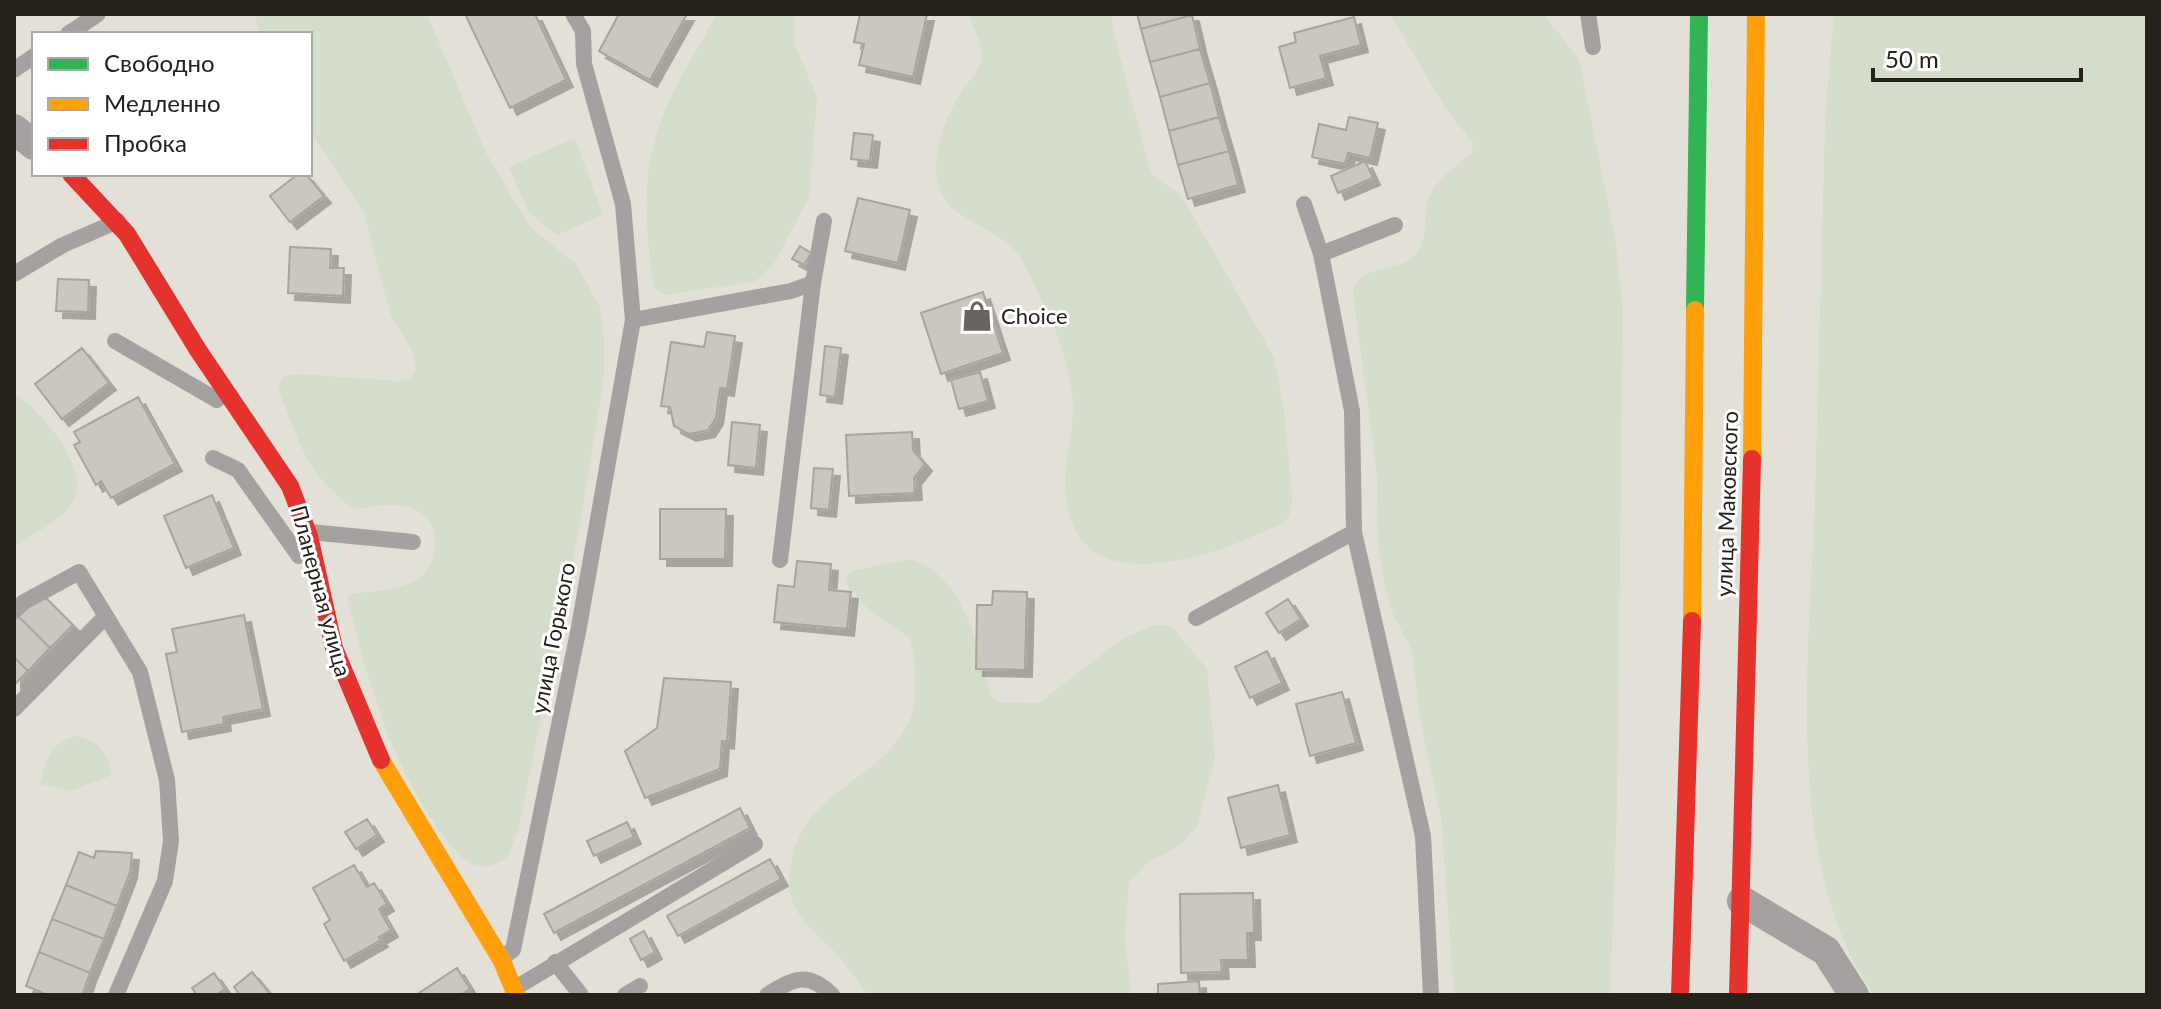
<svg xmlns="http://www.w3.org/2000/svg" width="2161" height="1009" font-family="Lato,sans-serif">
	<defs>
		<filter id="shadow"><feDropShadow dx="7" dy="7" stdDeviation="0" flood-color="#0004"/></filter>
	</defs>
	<rect width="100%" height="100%" fill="#e3e0d7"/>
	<path fill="#d3ddca" d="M254 14H427L485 151 530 227 576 264 600 307 604 340V376L580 525 519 826 508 857C499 862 491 868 480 866 464 864 453 848 443 835 391 766 368 681 347 598L351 594C370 591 395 591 413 582 442 567 445 519 411 508 393 501 372 507 354 509 308 478 297 438 278 388L284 376 299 374 397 381 410 378 416 369 413 352 391 317 364 213 310 130V34H261Z
		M717 14H794L795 45 817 97 809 197 775 262 756 281 667 295 654 288C647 242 642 192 653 147 664 100 694 55 717 14Z
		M969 14H1112L1113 30 1151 174 1181 195 1274 357 1284 411 1292 497 1291 511 1284 524C1258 532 1231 548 1206 554 1137 572 1067 574 1065 483 1065 457 1074 430 1073 404 1070 366 1059 336 1042 301 1035 285 1027 267 1017 253 993 222 942 222 937 177 933 149 947 114 962 91 967 83 976 75 979 66 986 48 974 31 969 14Z
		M1390 14H1543L1579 59 1615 238 1623 308 1617 809 1610 995H1454L1441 817 1420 719 1412 651 1393 614 1384 582 1378 545 1377 476 1353 292C1363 259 1400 276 1418 252 1428 240 1423 213 1429 198 1435 180 1458 165 1472 153L1473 143 1445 107Z
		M1834 14H2147V995H1874C1781 863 1810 652 1815 498 1818 373 1822 248 1825 122Z
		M575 138 603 215 557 235 529 213 509 167Z
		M14 393C41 410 96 473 70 506 56 524 32 534 14 547Z
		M909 559C965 575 977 646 991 695L998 702 1039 703 1122 639 1153 625 1171 626 1207 669 1215 759 1197 826 1181 845 1148 862 1129 883 1125 937 1131 995H868C857 981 846 964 834 951 818 935 800 923 792 900 788 890 789 874 791 864 802 792 874 783 906 728 920 704 916 664 910 638L867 608 846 584 847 576 852 571Z
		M76 736C100 741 107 752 112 775L71 791 40 784C47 760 49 743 76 736Z"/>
	<path fill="#cbc7c0" stroke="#a8a49d" stroke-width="2" filter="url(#shadow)" d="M465 14H535L566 80 510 108Z
		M619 14H687L650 80 599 51Z
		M860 14H927L913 77 859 65 864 44 854 42Z
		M1137 14H1191L1192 15 1141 29Z
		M1192 15 1200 49 1150 62 1141 29Z
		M1354 17 1361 45 1320 56 1326 78 1290 88 1279 47 1296 42 1294 33Z
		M1200 49 1210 83 1160 97 1150 62Z
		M1210 83 1219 117 1169 131 1160 97Z
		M1219 117 1229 151 1178 165 1169 131Z
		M1349 117 1378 123 1370 158 1348 153 1345 164 1312 157 1319 124 1346 130Z
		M854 133 873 135 870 161 851 159Z
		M1229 151 1238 185 1188 199 1178 165Z
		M1365 161 1373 178 1338 193 1331 176Z
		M298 174H306L324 196 290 222 270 196Z
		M858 198 910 210 898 263 845 251Z
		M800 246 811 253 804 265 792 259Z
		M290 247 331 249 330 268H344L343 296 288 293Z
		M58 279 89 280 88 312 56 311Z
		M983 292 1003 353 941 374 921 313Z
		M707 332 735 336 727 389 720 388 716 418 708 430 689 434 674 426 670 407 661 406 671 342 704 347Z
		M825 346 841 348 835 397 820 395Z
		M82 348 109 383 62 419 35 384Z
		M980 372 988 401 959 409 951 380Z
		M138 397 175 464 111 498 101 481 96 485 74 445 80 442 74 432Z
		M732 422 760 425 756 468 728 465Z
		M912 432 913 450 925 464 914 478 915 493 849 496 846 435Z
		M814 468 833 469 829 510 811 508Z
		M212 495 234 548 186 568 164 516Z
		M660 509H726L725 559H660Z
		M797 561 831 564 829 590 851 592 847 629 774 622 778 585 794 587Z
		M993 591 1027 592 1025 670 976 669 977 605H992Z
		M41 593 73 625 50 648 18 616Z
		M1288 599 1301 619 1279 633 1266 613Z
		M244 615 263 709 223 717 224 724 182 732 166 654 177 652 172 629Z
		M18 616 50 648 28 671 14 657V621Z
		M1267 651 1282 683 1250 698 1235 667Z
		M14 657 28 671 14 685Z
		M664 678 731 682 727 742 722 741 720 769 645 798 625 751 657 728Z
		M1342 692 1356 743 1310 756 1296 704Z
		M1278 785 1290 835 1241 848 1228 798Z
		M740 808 750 828 554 933 544 914Z
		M367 819 377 835 356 849 345 832Z
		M627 822 634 837 594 856 587 841Z
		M96 851 132 853 130 872 117 906 66 885 79 852 94 858Z
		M770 859 781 879 678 936 667 916Z
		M354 865 367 887 374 883 387 904 379 909 391 930 379 937 381 940 344 961 324 924 330 920 313 888Z
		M66 885 117 906 104 939 52 919Z
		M1253 893 1254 933H1247L1248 960H1221L1222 972 1181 973 1180 894Z
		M52 919 104 939 90 973 39 952Z
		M644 931 655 952 641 960 630 939Z
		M39 952 90 973 82 995H48L26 986Z
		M457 968 470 989 461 995H416Z
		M252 972 271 995H240L234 987Z
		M214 973 225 989 216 995H197L192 988Z
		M1199 981 1200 995H1158V984Z"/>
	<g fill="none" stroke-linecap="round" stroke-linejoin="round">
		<path stroke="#a5a1a0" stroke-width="16" d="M1588 14 1593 47
			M68 34 98 14
			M14 70 34 56
			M1304 204 1321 254 1352 411 1354 532 1423 836 1431 995
			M1321 254 1395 225
			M14 274 63 245 118 221
			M813 283 824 221
			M633 320 791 291 813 283 780 560
			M115 341 217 400
			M213 458 238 470 299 556
			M310 532 413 542
			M14 611 24 602 79 572 140 672 167 780 171 841 165 881 116 995
			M1196 618 1354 532
			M14 709 106 616
			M504 956 513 950 579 627 633 320 623 204 584 64 583 31 573 14
			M555 962 581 995
			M517 987 755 844
			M625 995 640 986
			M767 995C794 978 808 971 832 995"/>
		<path stroke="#a5a1a0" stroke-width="30" d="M14 129 34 145
			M1742 901 1826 951 1854 995"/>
		<path stroke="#30b455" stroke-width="18" d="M1695 310 1699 14"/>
		<path stroke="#ff9f0a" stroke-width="18" d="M1752 459 1756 14
			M1692 621 1695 310
			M381 760 502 961 516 995"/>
		<path stroke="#e5322d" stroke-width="18" d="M71 174 127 234 198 350 290 486 309 536 334 648 381 760
			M1680 995 1692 621
			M1738 995 1752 459"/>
	</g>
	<defs>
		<symbol id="shop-bare" viewBox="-9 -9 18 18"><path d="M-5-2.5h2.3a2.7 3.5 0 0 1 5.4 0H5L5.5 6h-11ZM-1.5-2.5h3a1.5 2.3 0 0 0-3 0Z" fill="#67645d" stroke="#fff" stroke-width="2.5" paint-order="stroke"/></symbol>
	</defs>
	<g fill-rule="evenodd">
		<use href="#shop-bare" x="955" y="294" width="44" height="44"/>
	</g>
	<g text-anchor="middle" stroke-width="6" stroke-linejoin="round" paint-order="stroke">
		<g font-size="22" fill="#24221b" stroke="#fff" text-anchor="start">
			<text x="1001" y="324">Choice</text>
		</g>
		<g font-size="22" fill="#24221b" stroke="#fff">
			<text transform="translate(1727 504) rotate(-88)" y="8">улица Маковского</text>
			<text transform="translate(321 591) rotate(75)" y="8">Планерная улица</text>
			<text transform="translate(553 638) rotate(-79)" y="8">улица Горького</text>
		</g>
	</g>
	<rect width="2161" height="1009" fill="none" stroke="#24221b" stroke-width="32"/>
	<rect x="32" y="32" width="280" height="144" fill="#ffffff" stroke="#a7a7a4" stroke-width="2"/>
	<rect x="48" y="58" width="40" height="12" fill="#30b455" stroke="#a7a7a4" stroke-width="2"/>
	<text x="104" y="72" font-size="24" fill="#24221b">Свободно</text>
	<rect x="48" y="98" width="40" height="12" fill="#ff9f0a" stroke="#a7a7a4" stroke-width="2"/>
	<text x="104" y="112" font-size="24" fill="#24221b">Медленно</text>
	<rect x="48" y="138" width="40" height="12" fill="#e5322d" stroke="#a7a7a4" stroke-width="2"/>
	<text x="104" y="152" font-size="24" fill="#24221b">Пробка</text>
	<path d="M1873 68v12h208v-12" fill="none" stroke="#24221b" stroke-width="4"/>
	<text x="1885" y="68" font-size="24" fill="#24221b" stroke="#ffffff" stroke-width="6" paint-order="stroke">50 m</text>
</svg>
